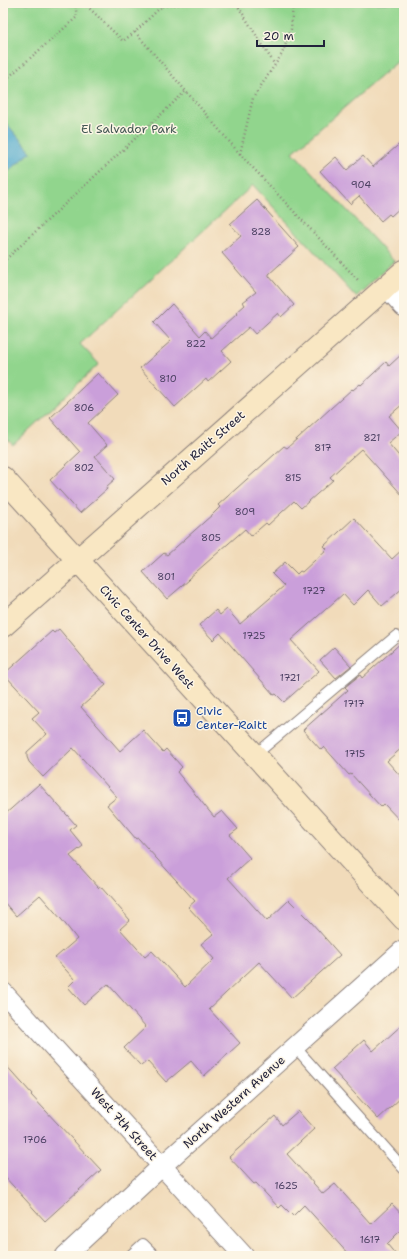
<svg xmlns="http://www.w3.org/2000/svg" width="407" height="1259" font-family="'Shantell Sans',sans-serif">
	<rect width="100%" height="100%" fill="#fcf5e5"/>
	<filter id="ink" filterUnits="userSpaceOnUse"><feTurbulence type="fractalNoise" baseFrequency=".025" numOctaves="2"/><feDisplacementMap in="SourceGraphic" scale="8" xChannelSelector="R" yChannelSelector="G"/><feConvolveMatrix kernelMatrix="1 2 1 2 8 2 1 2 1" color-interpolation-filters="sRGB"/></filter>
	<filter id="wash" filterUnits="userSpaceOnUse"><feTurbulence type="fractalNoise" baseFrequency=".012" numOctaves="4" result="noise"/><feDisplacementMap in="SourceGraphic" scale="16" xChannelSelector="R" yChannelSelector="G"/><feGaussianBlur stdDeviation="0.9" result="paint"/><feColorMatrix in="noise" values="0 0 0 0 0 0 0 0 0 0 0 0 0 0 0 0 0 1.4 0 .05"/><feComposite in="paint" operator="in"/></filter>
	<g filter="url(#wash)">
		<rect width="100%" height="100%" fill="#f1dbba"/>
		<path fill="#91d58d" stroke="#5a7c64" d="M3 3H404V56L293 152 394 261 356 297 253 185 80 344 99 364 13 445 3 434Z"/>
		<path fill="#51abcf" stroke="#3a6685" d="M6 123 31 152 3 176V125Z"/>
		<g id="blocks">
			<path fill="#ca9fda" d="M404 140V204L391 216 389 214 381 221 359 196 350 204 320 171 336 157 347 170 363 156 373 167Z
				M257 200 299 247 269 274V276L294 305 281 317 278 313 255 334 249 327 222 351 231 361 208 382 206 379 175 407 140 368 171 341 154 322 172 304 200 336 205 331 211 338 237 314 236 313 245 305 243 302 256 292 222 253 241 236 230 224Z
				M404 352V403L389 416 402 431 388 443 404 462V497L361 449 330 477 333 480 301 508 294 501 268 525 266 523 251 536 245 529 188 579 189 580 167 599 143 572 164 553 167 555 213 514 220 507 218 505 284 446 287 448 352 389 353 390 360 384 361 385 386 362 389 366Z
				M98 373 118 395 88 423 107 445 95 456 115 479 106 487 107 489 80 513 50 480 80 452 50 418Z
				M354 518 392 559 404 548V587L382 606 368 590 353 605 343 594 291 640 319 671 284 702 276 694 274 695 220 633 213 640 199 625 216 610 220 615 227 609 240 624 284 586 272 574 285 562 297 574 300 571 302 572 327 549 324 546Z
				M59 629 85 660 84 661 106 685 81 707 120 751 143 730 163 752 166 749 182 767 177 772 214 817 222 811 238 829 230 835 250 858 228 878 267 921 289 900 311 922 340 955 292 998 259 962 209 1009 240 1043 204 1076 191 1061 166 1082 147 1061 141 1066 124 1048 146 1027 108 984 84 1005 68 987 75 980 55 958 77 939 62 920 40 895 16 916 3 901V816L39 784 76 825 70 830 83 846 70 856 99 888 100 886 130 920 120 929 145 957 152 951 185 987 214 959 201 944 213 934 188 907 195 901 138 838 136 839 107 805 117 797 73 748 43 777 29 762 27 757V752L47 734 32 718 39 712 4 674 52 631 54 633Z
				M404 640V746L387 761 404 780V825L384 804 381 807 351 774 349 775 324 747 321 750 303 730 348 690 345 687 360 675 362 678Z
				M334 647 351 666 336 678 320 660Z
				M404 1023V1095L378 1119 332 1069 364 1040 373 1051Z
				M3 1062 32 1094 31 1095 101 1170 45 1221 3 1175Z
				M298 1111 314 1129 287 1154 323 1194 335 1184 371 1224 392 1204 404 1217V1227L387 1244 397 1256H350L304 1205 293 1216 282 1205 279 1208 256 1183 254 1184 229 1157 275 1116 282 1125Z"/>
		</g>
	</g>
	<g filter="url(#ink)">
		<use href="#blocks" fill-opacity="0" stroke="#8a7e7a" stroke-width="1"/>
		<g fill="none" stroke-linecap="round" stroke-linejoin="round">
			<defs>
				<path id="lane" d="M255 755 396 636
					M295 1047 404 1169
					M130 1256 143 1244 155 1256"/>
				<path id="street" d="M386 287 404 307
					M3 992 244 1256
					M65 1256 162 1166 404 949"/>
				<path id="secondary" d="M3 478 404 919
					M3 626 404 271"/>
			</defs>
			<use href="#lane" stroke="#8a7e7a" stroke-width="12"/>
			<use href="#street" stroke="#8a7e7a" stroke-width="21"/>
			<use href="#secondary" stroke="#8a7e7a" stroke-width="24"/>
			<path stroke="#8a7e7a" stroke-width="2.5" stroke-dasharray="1 3" stroke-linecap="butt" d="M84 3 123 41 135 32 165 3
				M225 3H236L275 65
				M162 6 192 3
				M135 32 240 154 359 281
				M3 82 77 17 75 3
				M240 154 253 98 282 54 291 29 293 3
				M3 262 186 91"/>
			<use href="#lane" stroke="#fff" stroke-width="10"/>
			<use href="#street" stroke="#fff" stroke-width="19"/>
			<use href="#secondary" stroke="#f9e7c3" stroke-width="22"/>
		</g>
	</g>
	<defs>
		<symbol id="bus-square" viewBox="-11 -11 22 22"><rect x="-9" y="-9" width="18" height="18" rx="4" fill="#1a4fb4" stroke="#fcf5e5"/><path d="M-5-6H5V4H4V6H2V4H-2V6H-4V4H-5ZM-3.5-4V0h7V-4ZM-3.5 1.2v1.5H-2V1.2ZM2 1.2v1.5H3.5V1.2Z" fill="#fff"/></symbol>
	</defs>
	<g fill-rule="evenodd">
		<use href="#bus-square" x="171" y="707" width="22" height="22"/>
	</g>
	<g text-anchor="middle" stroke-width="3" stroke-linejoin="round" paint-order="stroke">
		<g font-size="10" fill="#4c4163">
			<text x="361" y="188">904</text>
			<text x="261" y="235">828</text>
			<text x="196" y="347">822</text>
			<text x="168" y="382">810</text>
			<text x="84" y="411">806</text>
			<text x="372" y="441">821</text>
			<text x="323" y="451">817</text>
			<text x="84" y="471">802</text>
			<text x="293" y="481">815</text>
			<text x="245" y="515">809</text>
			<text x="211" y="541">805</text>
			<text x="166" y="580">801</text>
			<text x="314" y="594">1727</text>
			<text x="254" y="639">1725</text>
			<text x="290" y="681">1721</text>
			<text x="354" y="707">1717</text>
			<text x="355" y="757">1715</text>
			<text x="35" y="1143">1706</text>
			<text x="286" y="1189">1625</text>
			<text x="370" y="1243">1617</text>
		</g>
		<g font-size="12" fill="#435854" stroke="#fcf5e5">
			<text x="129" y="133">El Salvador Park</text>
		</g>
		<g font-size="12" fill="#22223b" stroke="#fcf5e5">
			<text transform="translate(203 448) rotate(-41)" y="4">North Raitt Street</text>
			<text transform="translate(147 637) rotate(48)" y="4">Civic Center Drive West</text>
			<text transform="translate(234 1102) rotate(-42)" y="4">North Western Avenue</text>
			<text transform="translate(124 1124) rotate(48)" y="4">West 7th Street</text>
		</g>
		<g font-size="12" fill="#164399" stroke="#fcf5e5" text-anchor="start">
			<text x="196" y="715">Civic<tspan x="196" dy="14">Center-Raitt</tspan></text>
		</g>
	</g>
	<rect width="407" height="1259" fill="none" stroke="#fcf5e5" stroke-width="16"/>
	<path d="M257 40v6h67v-6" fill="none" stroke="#22223b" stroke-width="2"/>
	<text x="263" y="40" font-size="12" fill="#22223b" stroke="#fcf5e5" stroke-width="3" paint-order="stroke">20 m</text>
</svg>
